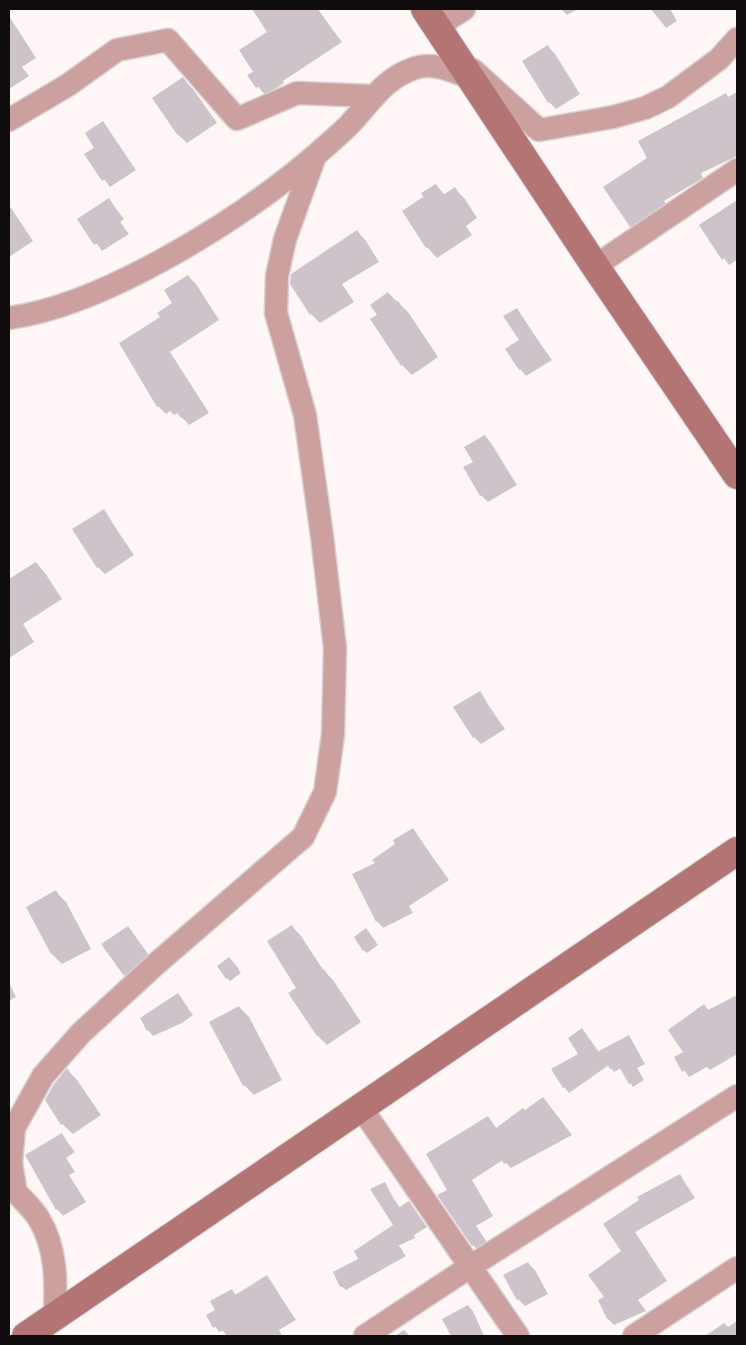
<svg xmlns="http://www.w3.org/2000/svg" width="746" height="1345" font-family="'Times New Roman',serif">
	<rect width="100%" height="100%" fill="#fff6f8"/>
	<path fill="#0003" d="M253 9H317L342 42 283 81 284 83 265 95 249 75 255 72 269 32Z
		M561 9H578L567 15Z
		M651 9H670L677 21 666 28Z
		M9 16 36 58 22 67 29 76 9 89Z
		M548 47 555 54 580 94 556 109 549 102Z
		M183 79 193 89 217 123 187 143 176 133Z
		M737 94V156L701 173 703 178 664 201 672 213 640 235 631 226 649 159 726 95 729 98Z
		M103 123 136 170 110 187 86 155 96 148Z
		M436 185 445 195 455 189 465 199 477 218 466 226 472 235 437 258 427 247 425 198Z
		M108 199 124 219 120 222 129 234 102 251 79 219Z
		M737 202V260L729 265 701 226Z
		M9 205 33 241 9 257Z
		M357 231 366 241 379 262 342 284 354 302 320 323 311 314Z
		M188 276 196 284 219 320 170 352 209 413 189 425 178 413 174 415 170 411 166 414 158 406 162 317 174 303Z
		M388 293 408 312 438 357 412 375 402 365 372 320 378 316Z
		M516 309 552 360 526 376 520 369V340Z
		M485 436 491 443 517 485 488 502 481 495 475 462Z
		M104 511 134 555 105 574 98 567Z
		M36 563 45 573 62 599 23 624 34 642 9 658V581Z
		M479 693 505 729 481 744 474 737Z
		M413 830 449 880 409 906 413 913 383 928 377 921 397 844Z
		M56 892 66 902 91 949 62 964 52 954 27 907Z
		M291 926 301 936 324 971 333 980 361 1022 327 1045 318 1036 290 993 298 988Z
		M128 928 153 961 131 982 125 975Z
		M369 933 378 945 367 953 364 950Z
		M232 961 241 973 230 981 227 978Z
		M9 983 16 997 9 1001Z
		M177 994 193 1015 182 1023 153 1036 148 1030Z
		M737 997V1054L710 1070 707 1067 689 1077 676 1058 685 1053 704 1005 709 1011Z
		M239 1007 249 1017 282 1080 254 1095 244 1085 211 1023Z
		M582 1030 599 1052 629 1037 645 1064 637 1068 644 1080 633 1087 621 1068 614 1072 609 1065 569 1093 564 1087 580 1054Z
		M67 1070 77 1080 101 1115 73 1134 62 1124Z
		M548 1104 572 1135 511 1168 503 1160 472 1180 493 1216 476 1226 488 1244 478 1250 473 1245 448 1190 488 1117 497 1129 526 1112Z
		M61 1134 75 1152 66 1158 75 1172 69 1175 86 1202 63 1216 57 1209 26 1156Z
		M680 1175 695 1198 635 1232 667 1281 638 1300 646 1311 614 1325 608 1319 606 1297 622 1251 604 1224Z
		M384 1183 400 1208 409 1202 427 1227 414 1235 415 1238 398 1246 406 1256 346 1290 341 1286 360 1259 395 1225Z
		M528 1263 535 1270 548 1294 525 1306 518 1299Z
		M267 1277 296 1320 279 1330 282 1336H229L224 1330 219 1332 208 1316 216 1311 232 1291 237 1296Z
		M468 1306 473 1311 484 1336H452L443 1319Z
		M737 1321V1336H705L724 1323 728 1327Z
		M404 1330 410 1336H395Z"/>
	<path fill="#cfc3cb" d="M252 9H318L335 34 276 73 277 75 256 88 247 75 253 72 239 50 267 32Z
		M9 19 28 49 9 61Z
		M548 45 574 86 548 103 522 61Z
		M183 77 208 112 176 133 152 98Z
		M737 92V142L692 164 695 168 655 191 664 204 630 227 603 187 647 158 638 141 726 93 728 97Z
		M103 121 131 163 102 181 84 154 94 148 85 133Z
		M436 184 443 195 455 187 468 207 456 215 463 225 426 248 402 211 423 197 421 193Z
		M109 198 118 212 115 214 123 227 94 245 77 219Z
		M737 200V249L722 260 699 225Z
		M9 206 29 236 9 250Z
		M357 230 371 252 334 274 345 292 310 315 290 284 291 274Z
		M188 275 212 312 164 344 203 405 181 418 172 404 166 408 163 404 157 407 119 343 160 317 157 313 172 303 164 290Z
		M388 292 396 302 398 301 430 347 401 366 370 319 377 315 370 305Z
		M517 308 546 353 519 370 505 349 519 340 503 316Z
		M485 435 511 478 480 496 463 467 473 462 464 447Z
		M104 509 128 548 97 568 72 529Z
		M36 562 54 589 15 614 26 633 9 643V579Z
		M480 691 499 722 473 738 453 707Z
		M413 828 443 873 403 899 407 907 376 922 352 874 375 863 372 860 395 844 393 840Z
		M56 890 82 938 51 954 26 907Z
		M292 925 322 971 324 969 353 1013 317 1036 288 993 296 988 267 941Z
		M128 926 148 954 124 976 101 944Z
		M366 928 376 942 363 951 354 937Z
		M229 957 239 969 226 979 217 966Z
		M178 993 188 1008 177 1017 147 1031 140 1018Z
		M737 995V1045L703 1065 701 1062 682 1072 674 1057 683 1052 668 1030 704 1004 708 1010Z
		M239 1006 274 1070 243 1086 209 1022Z
		M582 1028 604 1060 563 1088 551 1069 578 1054 568 1038Z
		M629 1035 643 1061 635 1065 642 1077 629 1084 618 1065 610 1069 599 1051Z
		M67 1068 92 1104 61 1125 45 1100 54 1084Z
		M543 1097 568 1130 504 1164 499 1154 467 1174 489 1211 472 1221 484 1238 472 1246 437 1195 447 1190 426 1154 488 1116 496 1128 523 1108 525 1110Z
		M62 1133 69 1145 60 1151 69 1165 63 1168 80 1195 56 1210 25 1155Z
		M680 1174 690 1192 629 1225 662 1275 633 1294 641 1305 607 1319 598 1300 604 1297 588 1275 621 1251 603 1224 639 1200 637 1197Z
		M385 1182 398 1208 409 1201 423 1222 410 1230 411 1233 395 1241 403 1251 340 1287 333 1272 358 1259 354 1251 393 1225 370 1189Z
		M528 1262 542 1287 517 1300 503 1275Z
		M267 1275 292 1315 268 1328 274 1336H227L218 1325 213 1328 206 1315 215 1310 210 1301 232 1289 235 1295Z
		M468 1305 480 1327 463 1336H451L442 1319Z"/>
	<g fill="none" stroke-linecap="round" stroke-linejoin="round">
		<defs>
			<path id="street" d="M436 27 464 9
				M473 70 539 130 613 117 645 108 668 97 719 59 737 39
				M9 120 68 85 117 50 168 40 237 119 297 93 372 96
				M595 266 737 170
				M9 318C105 305 243 218 317 154 327 145 338 136 348 126 370 104 382 79 415 68 433 62 454 71 470 78
				M362 1109 518 1336
				M9 1184C18 1196 31 1206 39 1219 57 1249 56 1282 55 1316
				M16 1193 11 1163 14 1128 43 1076 81 1033 156 964 303 837 325 792 333 735 335 648 322 536 305 415 276 313 277 276 285 239 315 156
				M365 1336 471 1266 737 1096
				M634 1336 737 1268"/>
			<path id="secondary" d="M425 9 595 266 737 475
				M26 1336 737 851"/>
		</defs>
		<use href="#street" stroke="#d9d0d2" stroke-width="25"/>
		<use href="#secondary" stroke="#d9d0d2" stroke-width="30"/>
		<use href="#street" stroke="#cba09f" stroke-width="22"/>
		<use href="#secondary" stroke="#b27574" stroke-width="28"/>
	</g>
	<rect width="746" height="1345" fill="none" stroke="#100b0c" stroke-width="20"/>
</svg>
